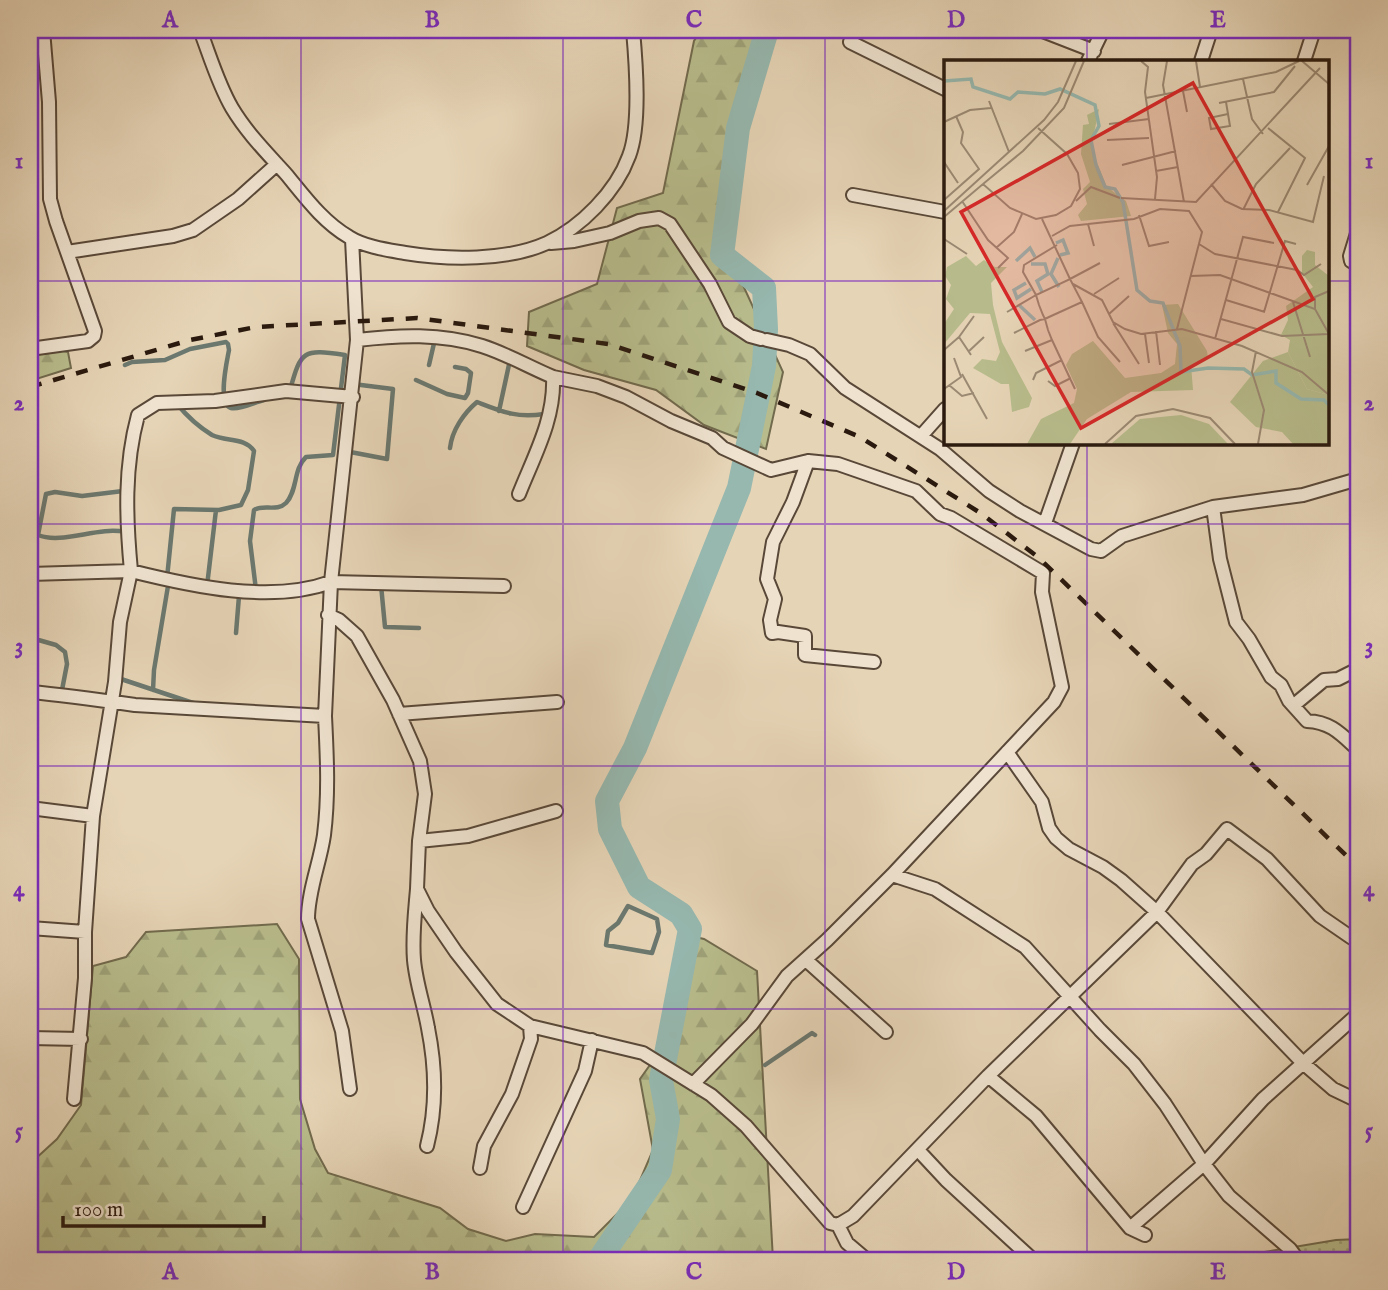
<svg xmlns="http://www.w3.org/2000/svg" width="1388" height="1290" font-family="'IM FELL English',serif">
	<defs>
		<pattern id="grass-dots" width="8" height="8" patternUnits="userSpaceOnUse" patternTransform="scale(1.75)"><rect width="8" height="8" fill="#b8bc8c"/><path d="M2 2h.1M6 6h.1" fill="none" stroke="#9ea178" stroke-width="1.8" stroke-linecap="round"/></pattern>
		<pattern id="forest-firs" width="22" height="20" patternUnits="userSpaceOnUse" patternTransform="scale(1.75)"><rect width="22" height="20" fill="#b8bc8c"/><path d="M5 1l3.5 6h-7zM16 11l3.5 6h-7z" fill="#9ea178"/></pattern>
	</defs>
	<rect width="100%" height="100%" fill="#e6d4b6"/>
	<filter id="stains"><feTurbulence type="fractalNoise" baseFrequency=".00286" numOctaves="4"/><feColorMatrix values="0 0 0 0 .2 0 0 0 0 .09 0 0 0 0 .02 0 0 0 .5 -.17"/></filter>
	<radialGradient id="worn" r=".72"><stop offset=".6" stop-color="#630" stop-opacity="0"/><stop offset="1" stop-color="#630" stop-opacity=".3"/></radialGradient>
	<path fill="url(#grass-dots)" stroke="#716a4d" stroke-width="2" d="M1358 1239V1260H1244L1246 1255 1336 1240Z"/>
	<path fill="url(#forest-firs)" stroke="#716a4d" stroke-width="2" d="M701 30H765L759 37 730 257 783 372 766 449 704 425 656 390 584 370 527 346 529 312 597 284 617 208 663 193 694 41Z
		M30 344 68 352 71 368 30 381Z
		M277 924 299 959 300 1099 315 1149 328 1173 440 1208 468 1229 506 1241 535 1234 594 1237 632 1199 653 1150 640 1079 667 1041 669 1001 682 934 704 939 757 971 773 1260H333L321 1255H184L131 1260H30V1161H33L57 1139 81 1105 93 966 126 957 146 932Z"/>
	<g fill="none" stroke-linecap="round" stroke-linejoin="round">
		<path stroke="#6b786f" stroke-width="4.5" d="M125 365 132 362 165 360 190 349 226 342 228 344 229 350C227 361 217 404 231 408 240 410 255 402 264 400
			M429 365 435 339
			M416 380 447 394 465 398 468 393 471 373 466 369 455 367
			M499 411 510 360
			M450 448C452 430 464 413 477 402 503 412 516 418 544 414
			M345 451 387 459 393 389 353 384
			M123 491 82 496 55 492 46 494 38 535C62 545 98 526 125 532
			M167 578 174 509 219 510 241 505 248 490 254 451C245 437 226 442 212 435 199 427 186 415 177 404
			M381 585 385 627 419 628
			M207 586 216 510
			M256 590 250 541 254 510C263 504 277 512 286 503 298 490 293 469 306 457L333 455 345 355C303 349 301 350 290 390
			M30 628 35 639 56 645 65 652 67 664 62 690
			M236 633 239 596
			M118 678 196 704
			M153 690 154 670 169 580
			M628 906 657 919 659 932 652 953 606 945 608 931 618 923Z
			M765 1065 812 1033 815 1035"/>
		<path stroke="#96b8af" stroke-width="24" d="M599 1260 660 1170 668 1119 661 1080 690 929 681 914 639 887 610 829 607 801 635 748 739 488 764 366 766 329 764 288 722 255 738 128 767 30"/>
		<defs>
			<path id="street" d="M200 30C210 56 218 84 232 108 247 133 267 153 286 174 305 197 323 222 349 237 365 247 388 250 405 253 448 260 507 261 547 243 581 227 616 192 629 156 641 125 636 63 633 30
				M1040 30 1094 51
				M850 42 945 89
				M1088 61 1103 30
				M1201 61 1211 30
				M1304 61 1314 30
				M853 195 945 212
				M1358 230 1350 256 1351 261 1358 265
				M352 239 357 340 331 582 504 586
				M551 243 574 241 610 233 639 221 659 218 670 224 710 284 729 322 750 336 761 339
				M67 252 173 236 193 230 238 199 277 164
				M357 340C399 335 441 333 482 346 507 354 529 367 553 377 555 419 534 456 519 494
				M767 340 789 345 810 354 845 388 940 449 989 491 1020 511 1091 549 1101 551 1122 536 1213 507 1303 495 1358 479
				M30 349 88 341 94 336 95 331 56 221 50 199 49 102 43 30
				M553 377 597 386 626 397 671 421 712 438 723 448 771 470 808 461 838 464 916 491 940 514 951 518 1043 573 1042 592 1062 687 1054 702 892 875 827 940 787 976 752 1024 693 1084
				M921 436 945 409
				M808 461 793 502 773 542 767 579 775 599 770 620 772 633 778 632 805 636V655L874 662
				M1213 507 1220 559 1236 622 1249 639 1271 677 1281 685 1289 701 1307 721C1329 722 1339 732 1354 746L1358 747
				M1045 523 1073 443
				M30 574 131 571C126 518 124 467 138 415L157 403 215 401 286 391 353 397
				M328 615 339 620 357 636 393 700 420 761 425 794 419 841 417 889 428 911 456 952 497 1004 530 1026 643 1053 711 1095 746 1126 830 1223 838 1225 847 1243 867 1260
				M30 692C65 695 100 700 135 705L325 716 331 582C271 604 191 586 131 571L120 622 115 682 93 816 85 932V978L74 1099
				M1294 705 1324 680 1338 679 1358 669
				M399 714 557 702
				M325 716C327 756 329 795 324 835 320 863 308 891 308 919L342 1031 350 1089
				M1007 752 1042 802 1049 828 1056 838 1069 849 1103 867 1121 880 1157 912 1303 1063 1333 1089 1358 1101
				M30 808 93 816
				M419 841 468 836 556 811
				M892 875 935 889 1025 947 1100 1030 1134 1064 1165 1104 1204 1164 1229 1196 1290 1249 1298 1260
				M417 889C415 913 412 936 414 960 416 983 424 1005 428 1028 436 1068 437 1107 427 1146
				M30 928 85 932
				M806 960 886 1032
				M30 1038 81 1039
				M988 1076 1036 1116 1130 1228 1145 1235
				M918 1150 946 1180 1033 1260
				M480 1168 484 1146 512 1094 531 1039 530 1026
				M523 1207 585 1071 592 1040
				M838 1225 853 1216 988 1076 1157 912 1192 864 1206 854 1227 829 1267 859 1320 916 1352 938
				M1130 1228 1204 1164 1263 1099 1358 1014"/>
		</defs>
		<use href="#street" stroke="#594838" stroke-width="16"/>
		<use href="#street" stroke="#efe3d0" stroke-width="12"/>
		<path stroke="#2a190e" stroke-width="4.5" stroke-dasharray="12 12" stroke-linecap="butt" d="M30 387 190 340 256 327 417 318 608 344 757 393 860 437 982 514 1039 558 1358 867"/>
	</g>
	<path fill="none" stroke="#7b2cbf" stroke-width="2" stroke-opacity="0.55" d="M301 30V1260M563 30V1260M825 30V1260M1087 30V61M30 281H945M1327 281H1358M1087 443V1260M30 524H1358M30 766H1358M30 1009H1358"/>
	<g transform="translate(944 60)">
		<rect width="385" height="385" fill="#e6d4b6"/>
		<path d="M363 190 371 192V205L385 216V335L363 329 344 292 346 280 337 275 344 260 342 246 369 227 358 213V196Z" fill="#b8bc8c"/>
		<path d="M155 49 147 88 163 127 182 141 187 156 137 161 134 155 143 144 139 129 146 122 137 94 139 65 145 64 143 55ZM22 196 32 206 40 200 51 207H63L47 223 49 245 58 282 88 338 85 347 68 352 65 324H57L29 308 38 299 52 301 56 292 46 254 26 253 0 284V264L10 249 2 239 7 225 1 216 3 207ZM234 244 263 291 264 298 247 305 249 330 187 332 143 359 126 384H83L97 359 130 343 133 329 122 305 128 294 149 281 181 318 217 313 231 304 233 284 224 273 218 245ZM344 292 363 329 385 335V384H349L338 372 312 367 286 342 319 301Z" fill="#b8bc8c"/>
		<path d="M237 355 265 364 284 384H167L196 359Z" fill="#b8bc8c"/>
		<path fill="none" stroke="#96b8af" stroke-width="3.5" d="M0 21 27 19 29 27 66 39 74 32 101 34 116 29 151 45 155 66 147 80 152 105 161 127 171 129 179 142 193 230 206 241 219 243 236 286 237 312 264 308 300 309 308 315 332 311V323L357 339 380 340 385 345M112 183 119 180 124 193 116 195M114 198 107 214 115 227M72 201 86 188 91 197M87 204H101L104 214 93 221 98 232M82 223 70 230 73 238 87 229M75 245 91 260"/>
		<path fill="none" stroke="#9b8973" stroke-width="2" d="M197 1 204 7 201 32 213 117 211 139M223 1 219 25 240 142M252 1 256 27M358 1 385 24M299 19 308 59 319 74M239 31 243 52M202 38 332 12 355 1M45 41 65 92M282 42 286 66 267 69 265 58 284 54M275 43 330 32 351 6M0 62 26 50 47 48M165 64 205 59M324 68 361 98 334 152M163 80 205 78M0 102 14 123M178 105 232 91M212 111 234 107M39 124 79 91 120 48 140 1M267 124 281 141 298 149 325 150 369 162 380 116M363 125 385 86M177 138 252 142 376 8M0 140 35 109 17 83 19 72 12 56M18 141 44 180 64 198 54 208M132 141 147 127 176 138M299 150 312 124 346 88M0 151 100 60 114 42 132 1M195 155 205 186 225 182M0 157 39 124 66 148 92 159 112 155 127 146 136 129 134 113 123 94 94 68M98 159 126 219 156 203M144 164 190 159 216 149 245 151 258 172 233 269M108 176 126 166 144 164 150 186M0 179 23 194M255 184 271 194 353 210 360 215 377 204M52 188 70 172 78 154M247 216 276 215 371 249 385 274M129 224 158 240 169 262 181 269 197 274 238 269 298 286 358 312 385 335M150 234 175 218M282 240 321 252M138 242 154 277 176 302M349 242 366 297M371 249V237L385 231M63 252 92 235 79 212 80 205 113 185M320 252 341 181 352 184M165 254 185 236M277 259 338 276 385 274M169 263 195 304M212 271 216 305M70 273 96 260 101 259 105 257 138 242 126 219 92 235 95 245 99 255 101 259 104 270 108 280 131 329M201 274 205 303M15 277 30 256M271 279 299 177 330 183M0 290 15 277 27 295M81 291 108 280M312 291 308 312 320 350 314 384M24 292 40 277M18 314 43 359M89 320 92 313 118 300M104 321 111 326 127 318M5 325 18 336 30 333M0 329 17 317 10 298M161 384 192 356 229 349 266 358 291 384"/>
		<path fill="#d62828" fill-opacity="0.15" stroke="#d62828" stroke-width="3.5" d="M249 23 369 239 137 368 17 152Z"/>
		<rect width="385" height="385" fill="none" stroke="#2a190e" stroke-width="3.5"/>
	</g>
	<rect width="1388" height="1290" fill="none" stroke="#e6d4b6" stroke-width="77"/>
	<path d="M63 1216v10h201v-10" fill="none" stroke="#2a190e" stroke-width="3.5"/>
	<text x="74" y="1216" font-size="21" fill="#2a190e" stroke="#efe3d0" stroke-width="5" paint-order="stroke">100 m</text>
	<rect x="38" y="38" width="1312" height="1214" fill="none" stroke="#7b2cbf" stroke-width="2.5"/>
	<g font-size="23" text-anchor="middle" font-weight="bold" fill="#7b2cbf">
		<text x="170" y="27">A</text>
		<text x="432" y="27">B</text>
		<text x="694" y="27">C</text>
		<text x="956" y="27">D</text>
		<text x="1218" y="27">E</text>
		<text x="19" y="168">1</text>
		<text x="1369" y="168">1</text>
		<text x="19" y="410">2</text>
		<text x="1369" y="410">2</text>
		<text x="19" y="653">3</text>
		<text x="1369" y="653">3</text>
		<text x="19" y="896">4</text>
		<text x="1369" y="896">4</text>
		<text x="19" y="1138">5</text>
		<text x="1369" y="1138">5</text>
		<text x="170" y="1279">A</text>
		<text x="432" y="1279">B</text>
		<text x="694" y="1279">C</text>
		<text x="956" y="1279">D</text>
		<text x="1218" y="1279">E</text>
	</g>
	<rect width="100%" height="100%" filter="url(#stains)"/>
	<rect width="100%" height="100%" fill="url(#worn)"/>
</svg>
